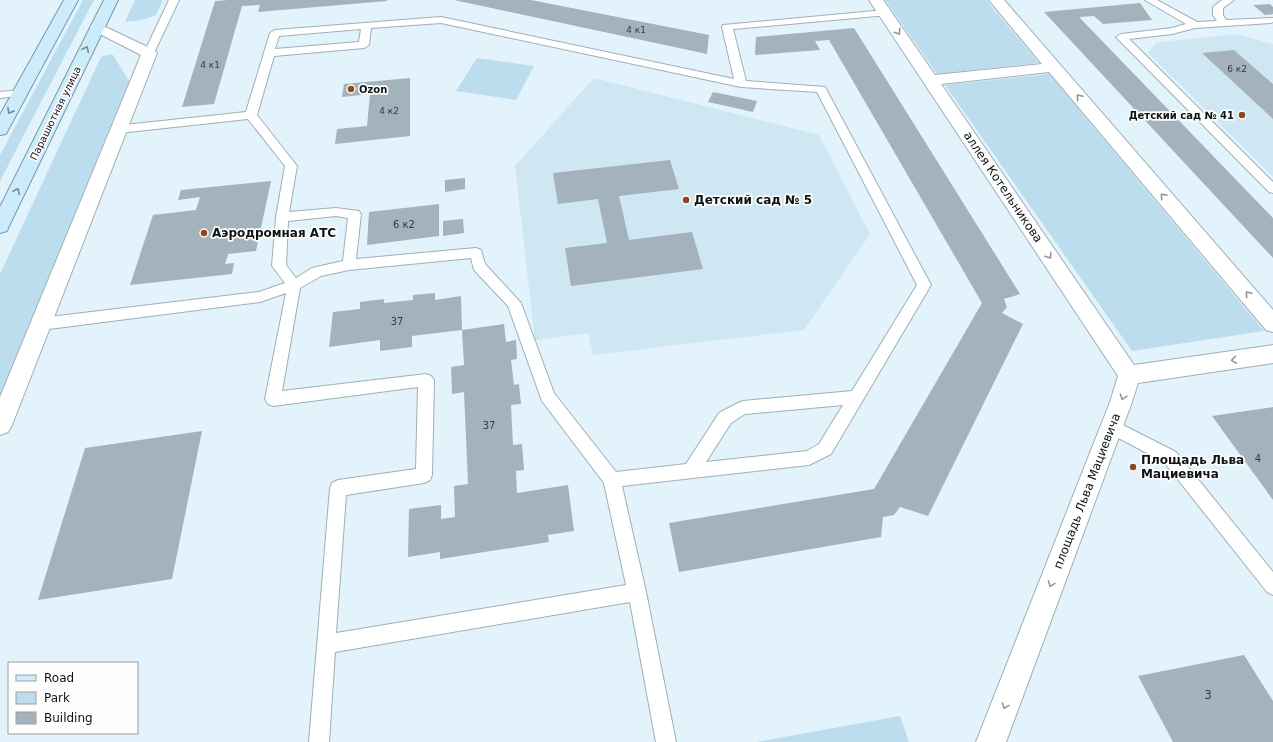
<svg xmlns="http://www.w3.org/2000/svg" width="1273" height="742" font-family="'DejaVu Sans',sans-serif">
	<rect width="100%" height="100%" fill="#e3f3fb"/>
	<path fill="#cee7f2" d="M1235 34 1273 44V177L1148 53 1156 43Z
		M594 78 819 135 870 234 804 330 593 355 588 333 535 340 515 166Z"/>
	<path fill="#bcdded" d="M83 0H94L0 181V155Z
		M135 0H163L156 15 142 20 125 22Z
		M885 0H986L1039 63 937 74Z
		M111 54 113 55 129 81 0 397V274L101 57Z
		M477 58 534 66 516 100 456 91Z
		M1049 74 1264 331 1132 351 945 85Z
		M900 716 909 742H757Z"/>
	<path fill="#a4b3bb" d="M228 0H387V1L258 12 260 5 242 6 214 104 182 107 215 1Z
		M454 0H531L709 35 707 54Z
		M1140 3 1152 20 1103 24 1094 16 1079 17 1273 218V258L1044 12Z
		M1270 4 1273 7V14L1265 15 1253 5Z
		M854 28 1020 294 1004 299 1007 307 1002 313 1023 324 928 516 900 507 894 515 883 517 881 537 679 572 669 523 874 489 982 303 829 40 815 41 820 50 755 55 756 37Z
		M1234 50 1273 84V119L1202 53Z
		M410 78V136L335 144 337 129 367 126 370 94 342 97 344 84Z
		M713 92 757 101 753 112 708 102Z
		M670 160 679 189 619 196 629 240 692 232 703 269 571 286 565 248 607 243 598 199 558 204 553 173Z
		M465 178V189L445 192V180Z
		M271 181 256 251 228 254 225 264 234 263 232 274 130 285 153 215 196 210 200 197 178 200 181 190Z
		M439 204V236L367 245 369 212Z
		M463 219 464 233 443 236V221Z
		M435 293V300L461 296 462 330 504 324 506 342 516 340 517 359 511 360 514 385 519 384 521 404 511 405 513 445 522 444 524 470 516 471 517 493 568 485 574 531 548 535 549 542 440 559V552L408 557 409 509 441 505V519L455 517 454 486 468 484 464 392 452 394 451 367 464 365 462 330 412 336V347L380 351V340L329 347 333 312 360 309V302L384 299V303L413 300V295Z
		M1273 407V500L1212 416Z
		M202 431 172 579 38 600 85 448Z
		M1244 655 1273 701V742H1173L1138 676Z"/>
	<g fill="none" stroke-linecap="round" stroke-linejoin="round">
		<defs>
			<path id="service" d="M169 0H179L154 53 153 55H145L144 53Z
				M1145 0H1157L1197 22 1217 21 1213 15V7L1222 0H1234L1223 8V15L1226 20 1273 18V22L1271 23 1195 28 1172 34 1129 39 1273 182V193L1269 192 1116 37 1121 34 1172 28 1186 24Z
				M885 10 888 11 890 13 888 15 733 29 746 81 825 87 931 285 831 454 809 465 622 486 646 592 676 742H656L630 602 335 652 329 742H309L330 488 332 483 338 480 416 469 418 387 273 406 268 404 265 399 286 293 260 302 41 330 36 328 34 324 36 320 41 318 259 292 285 283 272 266 276 217 285 166 248 119 119 133 115 132 113 129 115 126 246 112 270 33 275 30 441 17 734 79 722 27 723 25ZM441 23 741 87 817 92 917 285 852 391 743 401 738 403 719 413 686 464 616 472 554 393 521 303 485 264 481 250 476 248 356 259 361 214 359 211 336 208 289 212 297 166 257 115 274 56 364 48 369 45 371 28ZM361 29 359 42 275 49 279 36ZM336 216 348 218 343 261 312 268 296 278 286 265 288 221ZM471 258 474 270 508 306 542 401 604 483 626 585 336 633 346 495 424 483 430 480 432 475 434 380 431 376 426 374 282 391 300 288 321 276 349 270ZM843 405 819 444 807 451 706 462 731 423 745 414Z
				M20 90 25 93 24 95 0 98V92Z
				M1111 419 1176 452 1273 572V595L1267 592 1164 462 1105 431 1103 426 1105 421Z"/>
			<path id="minor" d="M869 0H883L935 75 1042 64 989 0H1004L1273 310V332L1266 330 1049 72 941 84 1134 365 1273 345V363L1138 383 1132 402 1006 742H976L1110 402 1118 376Z
				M97 23 154 50 157 53 12 425 8 432 0 435V397L141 55 92 30 90 27 92 24Z"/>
			<path id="primary" d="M64 0H78L8 130 6 134 0 135V115Z
				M104 0H118L9 226 7 231 0 233V207Z"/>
		</defs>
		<use href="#service" stroke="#9fafb6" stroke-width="2"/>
		<use href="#minor" stroke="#9fafb6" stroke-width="2"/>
		<use href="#primary" stroke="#7598a9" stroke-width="2"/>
		<use href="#service" fill="#fff" fill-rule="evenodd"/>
		<use href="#minor" fill="#fff" fill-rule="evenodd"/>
		<use href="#primary" fill="#cdecfb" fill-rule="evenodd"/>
	</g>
	<defs><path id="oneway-chevron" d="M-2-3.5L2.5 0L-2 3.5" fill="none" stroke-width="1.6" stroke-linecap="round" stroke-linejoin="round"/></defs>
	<g stroke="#939596">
		<use href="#oneway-chevron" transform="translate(898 32) rotate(56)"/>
		<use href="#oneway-chevron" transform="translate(1079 97) rotate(-130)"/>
		<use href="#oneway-chevron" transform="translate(1163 196) rotate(-131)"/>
		<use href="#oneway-chevron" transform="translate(1049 256) rotate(56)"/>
		<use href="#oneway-chevron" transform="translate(1248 294) rotate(-131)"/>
		<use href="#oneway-chevron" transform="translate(1234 360) rotate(172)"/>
		<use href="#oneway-chevron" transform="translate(1123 397) rotate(107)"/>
		<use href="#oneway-chevron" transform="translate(1051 584) rotate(111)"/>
		<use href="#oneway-chevron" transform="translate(1005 706) rotate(111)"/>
	</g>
	<g stroke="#778a94">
		<use href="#oneway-chevron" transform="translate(86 49) rotate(-64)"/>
		<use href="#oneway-chevron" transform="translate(10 111) rotate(119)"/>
		<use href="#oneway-chevron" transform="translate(17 191) rotate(-64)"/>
	</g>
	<g fill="#8d481f" stroke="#fdfdfd" stroke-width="1.5">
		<circle cx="351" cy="89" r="4"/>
		<circle cx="1242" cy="115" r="4"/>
		<circle cx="686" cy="200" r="4"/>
		<circle cx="204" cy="233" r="4"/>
		<circle cx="1133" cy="467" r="4"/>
	</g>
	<g text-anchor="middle" stroke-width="3.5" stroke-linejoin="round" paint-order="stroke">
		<g font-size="9" fill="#343b3f">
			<text x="636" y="33">4 к1</text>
			<text x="210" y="68">4 к1</text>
			<text x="1237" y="72">6 к2</text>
			<text x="389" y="114">4 к2</text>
		</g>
		<g font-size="10" font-weight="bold" fill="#0e1316" stroke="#fdfdfd" text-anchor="start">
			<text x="359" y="93">Ozon</text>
			<text x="1234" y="119" text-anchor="end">Детский сад № 41</text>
		</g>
		<g font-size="10" fill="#0e1316" stroke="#fdfdfd">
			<text transform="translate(55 113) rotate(-64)" y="4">Парашютная улица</text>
		</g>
		<g font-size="10" fill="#343b3f">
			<text x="404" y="228">6 к2</text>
			<text x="397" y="325">37</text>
			<text x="489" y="429">37</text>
			<text x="1258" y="462">4</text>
		</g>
		<g font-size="12" fill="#0e1316" stroke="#fdfdfd">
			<text transform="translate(1003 187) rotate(56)" y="4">аллея Котельникова</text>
			<text transform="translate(1087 491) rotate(-69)" y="4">площадь Льва Мациевича</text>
		</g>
		<g font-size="12" font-weight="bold" fill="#0e1316" stroke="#fdfdfd" text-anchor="start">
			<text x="694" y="204">Детский сад № 5</text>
			<text x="212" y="237">Аэродромная АТС</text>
			<text x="1141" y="464">Площадь Льва<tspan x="1141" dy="14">Мациевича</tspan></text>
		</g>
		<g font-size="12" fill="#343b3f">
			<text x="1208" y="699">3</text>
		</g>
	</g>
	<rect x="8" y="662" width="130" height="72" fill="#fdfdfd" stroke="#9d9fa1"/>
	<rect x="16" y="675" width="20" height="6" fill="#cdecfb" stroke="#9d9fa1"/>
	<text x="44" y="682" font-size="12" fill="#0e1316">Road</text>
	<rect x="16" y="692" width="20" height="12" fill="#bcdded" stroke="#9d9fa1"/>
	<text x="44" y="702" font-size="12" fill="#0e1316">Park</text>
	<rect x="16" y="712" width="20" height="12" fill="#a4b3bb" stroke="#9d9fa1"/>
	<text x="44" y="722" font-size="12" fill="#0e1316">Building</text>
</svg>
